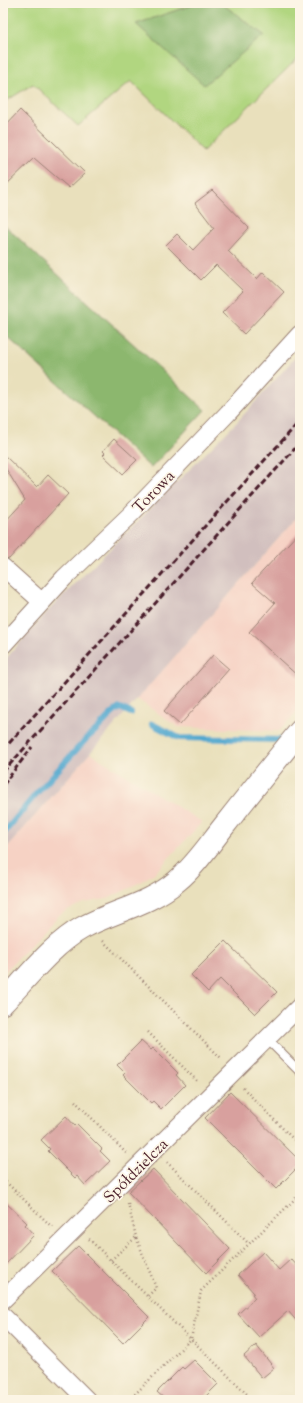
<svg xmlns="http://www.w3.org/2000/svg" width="303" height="1403" font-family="'Sorts Mill Goudy',serif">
	<rect width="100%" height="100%" fill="#fcf5e5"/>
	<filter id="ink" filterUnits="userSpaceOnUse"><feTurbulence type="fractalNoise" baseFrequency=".025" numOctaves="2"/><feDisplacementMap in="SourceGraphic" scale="8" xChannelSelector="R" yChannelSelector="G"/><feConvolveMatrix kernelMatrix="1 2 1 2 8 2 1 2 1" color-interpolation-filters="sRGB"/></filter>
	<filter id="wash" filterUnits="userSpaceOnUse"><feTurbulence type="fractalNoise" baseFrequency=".012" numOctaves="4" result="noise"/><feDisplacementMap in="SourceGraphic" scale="16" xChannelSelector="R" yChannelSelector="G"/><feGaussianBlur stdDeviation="0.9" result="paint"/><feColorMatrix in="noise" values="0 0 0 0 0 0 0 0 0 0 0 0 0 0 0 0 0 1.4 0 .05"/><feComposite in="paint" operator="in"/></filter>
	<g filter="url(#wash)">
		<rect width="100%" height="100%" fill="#e9e0bc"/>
		<path fill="#f6d2c4" d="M300 514V708L279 731 178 727 137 699Z
			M90 753 202 822 155 873 130 888 106 899 84 903 69 909 59 915 3 974V852Z"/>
		<path fill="#d1bfbe" d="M300 352V514L3 852V662L48 611 239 420Z"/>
		<path fill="#b1d680" stroke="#7e7a56" d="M3 3H198L137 24 263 35 221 3H300V56L203 151 131 81 78 126 33 84 3 103Z"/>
		<path fill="#8cb76e" stroke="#6b6b4c" d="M198 3H221L264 35 204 85 136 24Z
			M3 224 205 410 151 468 3 333Z"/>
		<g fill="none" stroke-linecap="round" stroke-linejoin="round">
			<path stroke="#52a8cf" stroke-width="6" d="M152 724 179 738 286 740
				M3 834 36 794 88 737C100 729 107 715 120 708L131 713"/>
		</g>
		<g id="blocks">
			<path fill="#d8a09e" d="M20 110 85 173 69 188 34 158 3 188V128Z
				M212 190 249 228 228 251 257 279 263 272 284 292 244 334 222 313 243 291 216 265 201 280 166 245 177 234 193 250 214 228 195 203Z
				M114 439 137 460 123 474 103 455 105 453 103 451Z
				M4 455 37 487 48 475 68 494 9 559 3 557V524L25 500 3 464Z
				M300 531V678L249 632 275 603 252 583Z
				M213 655 229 669 180 725 164 711Z
				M225 941 277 992 255 1014 220 979 208 992 191 975Z
				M141 1041 151 1050 153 1048 178 1073 176 1075 185 1085 161 1109 153 1101 151 1103 123 1075 125 1073 117 1065Z
				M230 1092 300 1161V1165L276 1189 205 1118Z
				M66 1116 75 1126 77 1124 102 1149 100 1151 110 1161 85 1185 77 1176 75 1178 48 1151 50 1149 41 1140Z
				M153 1169 230 1249 206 1273 128 1192Z
				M3 1200 27 1223 25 1225 34 1235 3 1267Z
				M78 1246 149 1317 123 1343 52 1271Z
				M263 1252 279 1270 291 1259 300 1269V1325L288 1311 259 1337 238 1314 255 1298 252 1294 254 1293 238 1275Z
				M256 1345 274 1368 262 1378 244 1356Z
				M194 1360 218 1384 202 1400H166L157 1392 182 1367 184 1369Z"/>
		</g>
	</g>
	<g filter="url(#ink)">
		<use href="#blocks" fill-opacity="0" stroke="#9a8074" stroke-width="1"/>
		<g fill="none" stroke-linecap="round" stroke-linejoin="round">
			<defs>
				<path id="lane" d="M267 1039 300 1072"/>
				<path id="street" d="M3 567 42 602
					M3 645 64 578 131 514 228 413 300 334
					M3 1300 300 1006
					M3 1316 87 1400"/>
				<path id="secondary" d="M3 1003C26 979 53 944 82 928 113 911 149 905 177 881 195 866 209 845 224 826 249 794 274 763 300 731"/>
			</defs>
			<use href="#lane" stroke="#9a8074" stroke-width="10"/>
			<use href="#street" stroke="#9a8074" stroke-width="19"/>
			<use href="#secondary" stroke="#9a8074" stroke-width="24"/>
			<path stroke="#9a8074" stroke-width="2.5" stroke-dasharray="1 3" stroke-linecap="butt" d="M103 941 222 1059
				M148 1032 198 1082
				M243 1088 300 1146
				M75 1101 126 1153
				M167 1162 249 1244
				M3 1179 52 1227
				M128 1203 136 1237 156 1288 148 1296
				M89 1239 253 1400
				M111 1260 136 1237
				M129 1400 191 1339 201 1291 300 1194"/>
			<use href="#lane" stroke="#fff" stroke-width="8"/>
			<use href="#street" stroke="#fff" stroke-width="17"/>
			<use href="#secondary" stroke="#fff" stroke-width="22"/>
			<path stroke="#4a1f2b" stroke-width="3" stroke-dasharray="6 3" stroke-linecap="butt" d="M3 750 300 421
				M3 772 300 443
				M3 785 32 747"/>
		</g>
	</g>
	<g text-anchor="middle" stroke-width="3.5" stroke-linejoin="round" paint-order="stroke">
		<g font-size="16" fill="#4a1f2b" stroke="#fcf5e5">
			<text transform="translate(153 491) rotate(-46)" y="6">Torowa</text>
			<text transform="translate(135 1170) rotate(-45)" y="6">Spółdzielcza</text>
		</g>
	</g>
	<rect width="303" height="1403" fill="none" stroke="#fcf5e5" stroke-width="16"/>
</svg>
